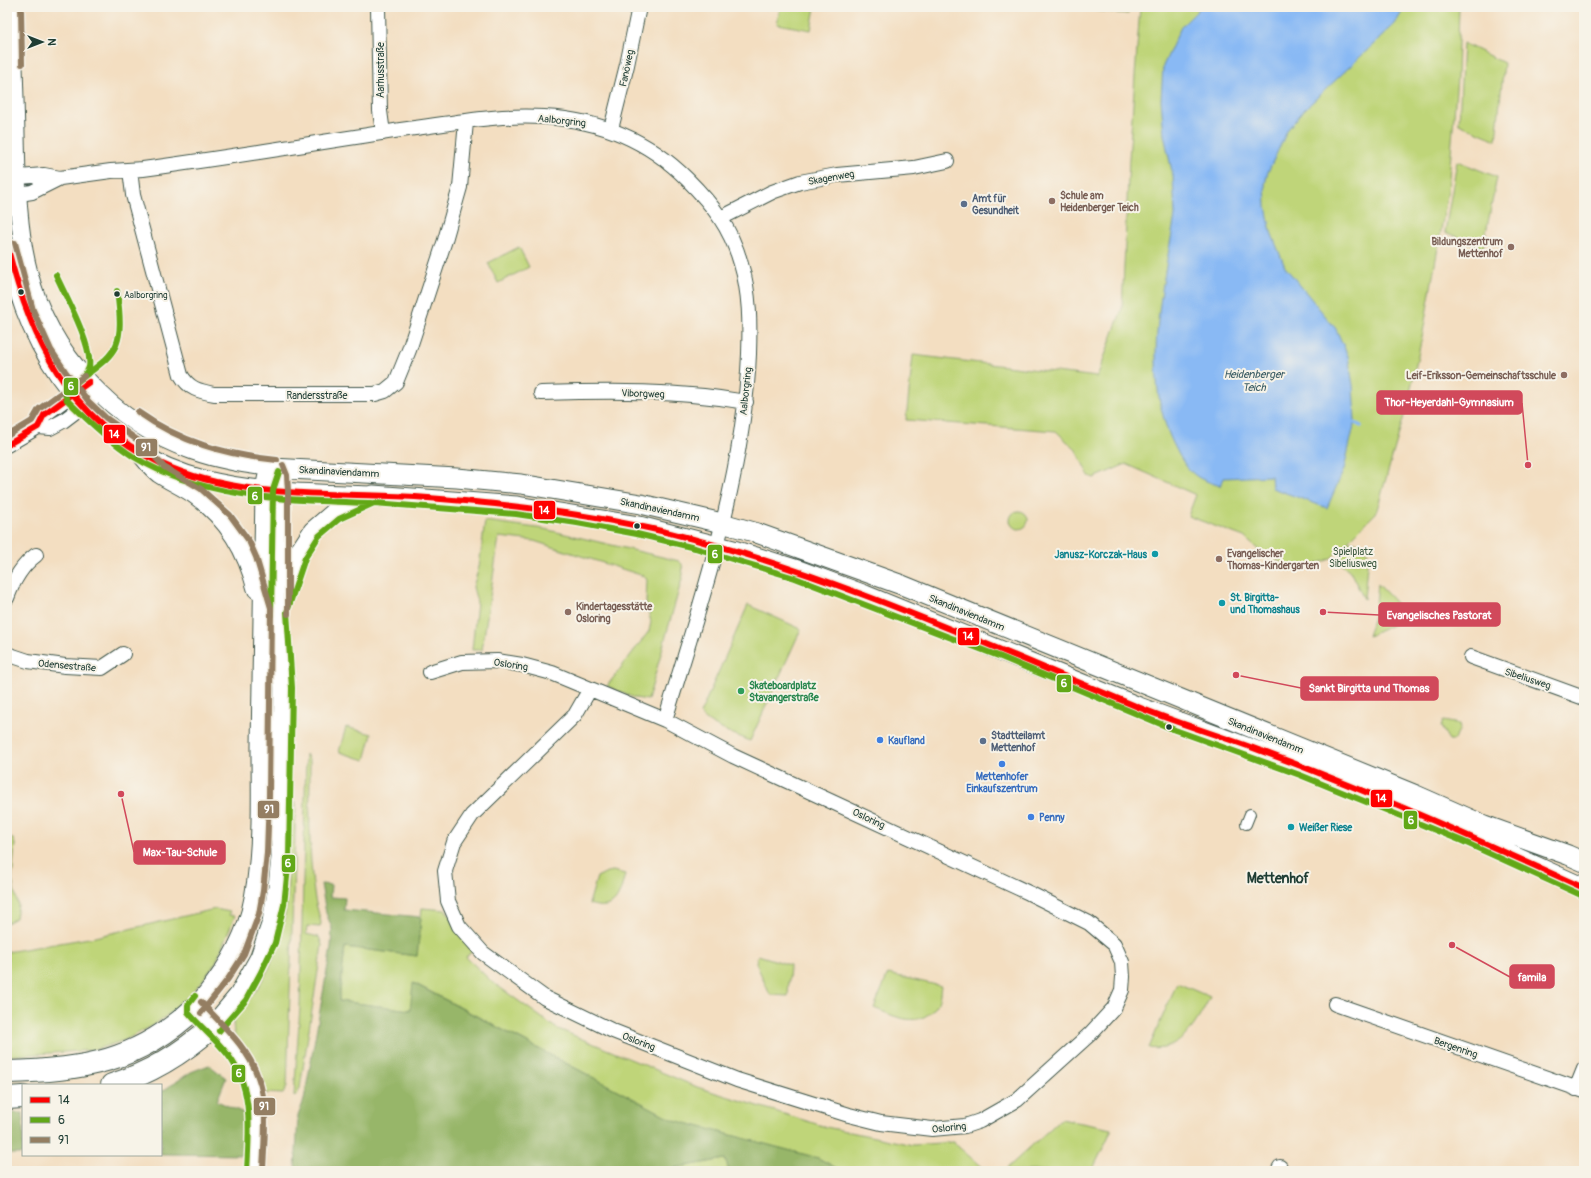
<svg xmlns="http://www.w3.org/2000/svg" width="1591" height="1178" font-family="Pangolin,sans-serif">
	<rect width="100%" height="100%" fill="#f7f3e8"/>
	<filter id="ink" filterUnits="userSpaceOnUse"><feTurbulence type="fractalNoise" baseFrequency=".025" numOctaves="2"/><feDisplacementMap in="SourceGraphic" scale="8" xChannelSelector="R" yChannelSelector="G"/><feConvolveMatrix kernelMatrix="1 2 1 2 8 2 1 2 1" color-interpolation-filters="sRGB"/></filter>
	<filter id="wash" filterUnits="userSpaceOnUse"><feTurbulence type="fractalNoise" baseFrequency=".012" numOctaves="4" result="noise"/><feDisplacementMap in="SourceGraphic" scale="16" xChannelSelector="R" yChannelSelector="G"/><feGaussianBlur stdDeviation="0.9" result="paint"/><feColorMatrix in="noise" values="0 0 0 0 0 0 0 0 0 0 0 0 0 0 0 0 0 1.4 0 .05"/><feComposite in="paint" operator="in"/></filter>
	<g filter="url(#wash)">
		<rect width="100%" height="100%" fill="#f3dec1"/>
		<path fill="#bfd579" stroke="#6f8956" d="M780 7H815L811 30 777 24Z
			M1060 7H1129L1128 14Z
			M1140 7H1459L1457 78 1448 191 1423 332 1408 402 1376 513 1347 542C1357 540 1361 545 1368 553L1364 599 1350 571 1338 561 1344 545 1330 559 1311 566 1292 567 1262 553 1244 537 1188 516 1196 495 1126 464 1094 478 1089 476 1076 450 1056 431 906 420 913 355 1097 377 1122 309 1129 159Z
			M1463 43 1504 63 1496 140 1459 124Z
			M1457 161 1497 177 1483 248 1445 232Z
			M519 247 529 267 498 283 488 263Z
			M1010 520a9 9 0 1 1 18 0a9 9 0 1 1-18 0Z
			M485 521 544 529 679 561 682 564 683 575 648 700 635 698 607 686 649 631 651 622 646 602 647 580 644 576 534 541 499 537 482 650H472L477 602 473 587 479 567Z
			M1378 584 1397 604 1421 619 1395 624 1368 636 1375 613Z
			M748 605 801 629 750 741C735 734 710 727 700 714Z
			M1443 721 1459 724 1460 728 1455 740H1449L1441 727Z
			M346 727 372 734 365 760 339 752Z
			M306 754 310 761C310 805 308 849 314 893 315 903 319 913 321 923L320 927 307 926 306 934 319 937 322 945 300 1088 297 1095 294 1096 300 1007Z
			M296 802 287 1086 283 1094 263 1093 257 1069 234 1034 233 1022 236 1013 256 991 269 968 280 939 287 901 291 816 294 803Z
			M7 834 13 839 15 844 12 880 18 905 16 918 7 923Z
			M613 871 625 874C620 895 616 913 589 904L597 877 607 872Z
			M422 908 446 910 473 950 466 957 491 981 556 1028 697 1087 826 1127 913 1145 953 1142 986 1171H842L818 1158 674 1120 414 983 410 1010 339 1001 345 947 417 956Z
			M215 909 230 912 229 915 235 916 216 962 203 980 179 1006 154 1025 125 1040 94 1050 7 1056V952L95 937Z
			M758 955 790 965 788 996 770 995 756 963Z
			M888 974 941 986C940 991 940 1000 937 1005 920 1030 896 1017 874 1008Z
			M1177 983 1210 997C1198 1021 1181 1054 1149 1048Z
			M1061 1119 1112 1129 1092 1171H1004Z
			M725 1159 729 1171H657Z"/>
		<path fill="#97b669" stroke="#5b7a4e" d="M321 884 331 885 330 897 345 898 344 910 421 917 417 956 345 947 339 1001 410 1010 413 983 674 1120 818 1158 842 1171H729L725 1159 657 1171H295L298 1116 304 1100 331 948 332 928 326 913Z
			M209 1065 226 1078 217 1101 246 1114 247 1155 161 1154V1092L191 1072Z
			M7 1113H23V1154H7Z"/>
		<path fill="#89b9f4" stroke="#547b94" d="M1201 7H1405L1395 24 1305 109 1288 129 1268 172 1265 184 1266 206 1271 232 1285 267 1336 329 1348 356 1353 385 1355 421 1344 469 1327 508 1272 488 1271 476 1223 478 1220 486C1212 483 1201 480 1195 475 1187 469 1181 459 1177 451 1138 379 1163 290 1175 215L1173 176 1164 135 1161 100 1163 66 1181 27Z"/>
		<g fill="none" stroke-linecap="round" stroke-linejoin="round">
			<path stroke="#89b9f4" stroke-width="3.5" d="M1355 423 1361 426"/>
		</g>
	</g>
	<g filter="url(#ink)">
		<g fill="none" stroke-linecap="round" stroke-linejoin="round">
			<defs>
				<path id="pedestrian" d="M1246 824 1250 814"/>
				<path id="minor" d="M378 7 380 111 383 133
					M611 129 627 65 639 7
					M130 170 133 195 181 375C189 389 199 391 214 394H375L385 391 396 382 409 350 445 240 460 187 466 122
					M7 178 44 175 60 178 111 171 143 169C232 157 320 142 408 129 453 123 499 114 544 117 599 120 647 139 687 179 713 205 731 228 741 264 750 293 750 324 749 354 744 477 701 603 665 720
					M7 196 32 192 60 178
					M721 218 772 192 800 182 837 175 914 168 947 161
					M541 393C608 391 679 390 746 402
					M38 427 50 428 63 421 100 393
					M7 445 38 427 44 415 89 382
					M7 598C13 581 21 566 36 555
					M7 654 28 661 65 666 102 668 123 654
					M1471 657 1584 698
					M430 672 462 662 497 661 522 665 552 673 665 720 733 756 1029 893 1089 923 1114 944 1122 962 1123 977 1122 990 1114 1008 1090 1034 1017 1100 980 1121 965 1126 932 1129 881 1123 849 1115 737 1080 613 1031 545 998 483 953 459 926 448 901 445 871 454 842 472 815 575 715 590 689
					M1335 1004 1584 1091
					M1576 1089 1584 1069
					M1278 1171 1280 1167"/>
				<path id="tertiary" d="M13 7C13 49 15 92 16 134 17 181 17 227 29 273 49 353 114 424 193 451 218 460 245 464 272 468
					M7 245C26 355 94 452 207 480 261 493 318 493 373 495
					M195 1008C215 1029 241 1052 251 1080 260 1108 256 1142 255 1171"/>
				<path id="secondary" d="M138 450C145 458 151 467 159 473 171 481 185 487 196 495 229 519 247 550 257 589
					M279 611 298 554 313 531 335 512 373 495 517 506 639 526 737 551 798 570 865 595 1139 707 1303 768 1465 834 1584 888
					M195 1008C221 979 241 949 251 912 264 859 261 801 261 746 262 661 263 575 265 489L268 475 272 468 457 478 521 484 641 504 722 523 754 532 902 585 1416 795 1484 825 1568 855 1584 862
					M213 1026 239 995 260 957 272 922 278 887 281 858 284 688 279 611 280 491 279 476 276 468"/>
				<path id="motorway" d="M7 1072C83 1070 138 1062 195 1008
					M112 1085C151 1073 183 1053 213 1026
					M7 1098 23 1097"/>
			</defs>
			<use href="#pedestrian" stroke="#3f5549" stroke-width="12"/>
			<use href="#minor" stroke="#3f5549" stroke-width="16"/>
			<use href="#tertiary" stroke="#3f5549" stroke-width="19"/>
			<use href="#secondary" stroke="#3f5549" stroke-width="21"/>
			<use href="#motorway" stroke="#3f5549" stroke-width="24"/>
			<use href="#pedestrian" stroke="#fff" stroke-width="10"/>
			<use href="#minor" stroke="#fff" stroke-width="14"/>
			<use href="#tertiary" stroke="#fff" stroke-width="17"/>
			<use href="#secondary" stroke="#fff" stroke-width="19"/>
			<use href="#motorway" stroke="#fff" stroke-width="22"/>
			<defs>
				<path id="bus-1" d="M7 245C30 340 68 418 160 463 238 500 331 492 415 497 501 503 586 513 670 533 833 574 984 644 1138 707 1179 724 1222 736 1264 752 1372 792 1478 840 1584 888
					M7 445 38 427 44 415 89 382"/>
				<path id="bus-2" d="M56 275C65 295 93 346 89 367 88 371 85 374 83 377
					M117 291C126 356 114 352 68 389L65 394 67 400C88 421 109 441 134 457 205 500 291 500 371 503
					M271 615 273 490 279 472
					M195 996 188 1005V1012C200 1027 216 1039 228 1055 254 1089 249 1130 247 1171
					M219 1031 246 1000 260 974 275 943 284 905 289 858 292 688 287 612 305 558 319 536 339 519 374 503 516 514 577 523 637 534 695 548 795 578 1001 657 1175 730 1300 775 1462 841 1581 895"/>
				<path id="bus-3" d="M21 7 22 64
					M15 243 33 310 51 350 65 371 89 402 106 418 143 444 164 467 201 489 230 515 249 541 256 557 271 608 269 796 267 853 263 891 259 914 244 954 228 979 201 1013
					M138 412C180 442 226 455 277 460
					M7 436 32 421 39 409 84 376
					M283 465 287 475 288 491V614
					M201 1002C222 1025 248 1047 258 1077 269 1106 264 1140 263 1171"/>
			</defs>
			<use href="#bus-1" stroke="#f7f3e8" stroke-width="9"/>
			<use href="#bus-2" stroke="#f7f3e8" stroke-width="9"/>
			<use href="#bus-3" stroke="#f7f3e8" stroke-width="9"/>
			<use href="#bus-1" stroke="#f00" stroke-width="6"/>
			<use href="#bus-2" stroke="#62a817" stroke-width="6"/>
			<use href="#bus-3" stroke="#947e62" stroke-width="6"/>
		</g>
	</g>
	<g fill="#8d6e63" stroke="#f7f3e8" stroke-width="1.5">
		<circle cx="1052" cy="201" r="4"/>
		<circle cx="1511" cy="247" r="4"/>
		<circle cx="1564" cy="375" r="4"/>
		<circle cx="1219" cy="559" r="4"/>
		<circle cx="568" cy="612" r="4"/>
	</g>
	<g fill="#5c6f8a" stroke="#f7f3e8" stroke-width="1.5">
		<circle cx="964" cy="204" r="4"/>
		<circle cx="983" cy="741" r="4"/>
	</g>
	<g fill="#1f3d34" stroke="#f7f3e8" stroke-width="1.5">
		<circle cx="21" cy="292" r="3.5"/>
		<circle cx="117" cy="294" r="3.5"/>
		<circle cx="637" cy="526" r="3.5"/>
		<circle cx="1169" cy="727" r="3.5"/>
	</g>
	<g fill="#0f9aa8" stroke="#f7f3e8" stroke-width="1.5">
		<circle cx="1155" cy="554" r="4"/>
		<circle cx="1222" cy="603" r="4"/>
		<circle cx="1291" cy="827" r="4"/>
	</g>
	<circle fill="#2e9e5b" stroke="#f7f3e8" stroke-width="1.5" cx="741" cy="691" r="4"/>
	<g fill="#3f7fe0" stroke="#f7f3e8" stroke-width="1.5">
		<circle cx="880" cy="740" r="4"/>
		<circle cx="1002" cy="764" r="4"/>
		<circle cx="1031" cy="817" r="4"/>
	</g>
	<g text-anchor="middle" stroke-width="4" stroke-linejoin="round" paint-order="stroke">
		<g font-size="9" fill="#1f3d34" stroke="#f7f3e8" text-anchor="start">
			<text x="124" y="298">Aalborgring</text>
		</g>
		<g font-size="10" fill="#1f3d34" stroke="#f7f3e8">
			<text transform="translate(626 68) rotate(-78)" y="4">Fanöweg</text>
			<text transform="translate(380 70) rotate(-90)" y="4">Aarhusstraße</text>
			<text transform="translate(562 120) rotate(6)" y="4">Aalborgring</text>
			<text transform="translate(831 177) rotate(-10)" y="4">Skagenweg</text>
			<text transform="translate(745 391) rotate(-84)" y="4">Aalborgring</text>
			<text transform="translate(643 393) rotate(2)" y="4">Viborgweg</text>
			<text x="317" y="399">Randersstraße</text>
			<text transform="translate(339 471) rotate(3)" y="4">Skandinaviendamm</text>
			<text transform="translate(660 509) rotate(12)" y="4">Skandinaviendamm</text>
			<text transform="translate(967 612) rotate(22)" y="4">Skandinaviendamm</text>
			<text transform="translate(511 664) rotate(9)" y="4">Osloring</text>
			<text transform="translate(67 665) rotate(5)" y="4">Odensestraße</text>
			<text transform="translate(1528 678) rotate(18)" y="4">Sibeliusweg</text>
			<text transform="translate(1266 735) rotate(22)" y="4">Skandinaviendamm</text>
			<text transform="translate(869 818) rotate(25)" y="4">Osloring</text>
			<text transform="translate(639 1041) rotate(21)" y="4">Osloring</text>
			<text transform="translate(1456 1047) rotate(19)" y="4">Bergenring</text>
			<text transform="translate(949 1127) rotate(-6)" y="4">Osloring</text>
		</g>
		<g font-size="10" font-weight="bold" fill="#785e54" stroke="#f7f3e8" text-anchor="start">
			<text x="1060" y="199">Schule am<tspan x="1060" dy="12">Heidenberger Teich</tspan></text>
			<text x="1503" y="245" text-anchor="end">Bildungszentrum<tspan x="1503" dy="12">Mettenhof</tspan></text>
			<text x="1556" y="379" text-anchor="end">Leif-Eriksson-Gemeinschaftsschule</text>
			<text x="1227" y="557">Evangelischer<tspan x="1227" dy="12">Thomas-Kindergarten</tspan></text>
			<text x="576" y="610">Kindertagesstätte<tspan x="576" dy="12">Osloring</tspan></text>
		</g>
		<g font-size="10" font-weight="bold" fill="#4e5e75" stroke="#f7f3e8" text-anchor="start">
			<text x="972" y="202">Amt für<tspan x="972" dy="12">Gesundheit</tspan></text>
			<text x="991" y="739">Stadtteilamt<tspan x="991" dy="12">Mettenhof</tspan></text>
		</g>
		<g font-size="10" fill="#3f5b42" stroke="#f7f3e8">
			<text x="1353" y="555">Spielplatz<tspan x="1353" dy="12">Sibeliusweg</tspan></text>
		</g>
		<g font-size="10" font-weight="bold" fill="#0d838f" stroke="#f7f3e8" text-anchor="start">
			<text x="1147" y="558" text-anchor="end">Janusz-Korczak-Haus</text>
			<text x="1230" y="601">St. Birgitta-<tspan x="1230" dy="12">und Thomashaus</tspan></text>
			<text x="1299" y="831">Weißer Riese</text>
		</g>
		<g font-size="10" font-weight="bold" fill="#27864d" stroke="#f7f3e8" text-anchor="start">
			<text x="749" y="689">Skateboardplatz<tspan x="749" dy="12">Stavangerstraße</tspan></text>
		</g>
		<g font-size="10" font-weight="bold" fill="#366cbe" stroke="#f7f3e8" text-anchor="start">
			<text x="888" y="744">Kaufland</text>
			<text x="1002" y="780" text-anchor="middle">Mettenhofer<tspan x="1002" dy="12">Einkaufszentrum</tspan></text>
			<text x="1039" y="821">Penny</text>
		</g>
		<g font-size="11" font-style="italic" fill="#3a5c64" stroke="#f7f3e8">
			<text x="1254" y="378">Heidenberger<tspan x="1254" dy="13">Teich</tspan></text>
		</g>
		<g font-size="14" font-weight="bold" fill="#1f3d34" stroke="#f7f3e8">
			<text x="1278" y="883">Mettenhof</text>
		</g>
	</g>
	<path fill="none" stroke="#d1495b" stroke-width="1.5" d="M1528 465L1522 403M1323 612L1379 615M1236 675L1301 688M121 794L134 852M1452 945L1510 977"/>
	<g fill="#d1495b" stroke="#f7f3e8" stroke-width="1.5">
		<circle cx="1528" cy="465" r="4"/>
		<circle cx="1323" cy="612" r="4"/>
		<circle cx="1236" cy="675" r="4"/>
		<circle cx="121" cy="794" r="4"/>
		<circle cx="1452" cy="945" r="4"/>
	</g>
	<g fill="#d1495b" stroke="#d1495b" stroke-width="1.5">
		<rect x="1377" y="391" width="145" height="23" rx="4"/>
		<rect x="1379" y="603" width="121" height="23" rx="4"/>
		<rect x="1301" y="677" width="137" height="23" rx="4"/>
		<rect x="134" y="841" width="91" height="23" rx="4"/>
		<rect x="1510" y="965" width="44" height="23" rx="4"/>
	</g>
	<g font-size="11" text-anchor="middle" font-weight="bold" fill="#fff">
		<text x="1449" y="406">Thor-Heyerdahl-Gymnasium</text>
		<text x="1439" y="619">Evangelisches Pastorat</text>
		<text x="1369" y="692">Sankt Birgitta und Thomas</text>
		<text x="180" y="856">Max-Tau-Schule</text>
		<text x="1532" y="981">famila</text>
	</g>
	<g stroke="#f7f3e8" stroke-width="1.5">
		<rect x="63" y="377" width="16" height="19" rx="4" fill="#62a817"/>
		<rect x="103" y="424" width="23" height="20" rx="4" fill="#f00"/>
		<rect x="135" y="438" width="23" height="19" rx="4" fill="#947e62"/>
		<rect x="247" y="486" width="16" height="19" rx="4" fill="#62a817"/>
		<rect x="533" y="500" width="23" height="20" rx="4" fill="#f00"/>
		<rect x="707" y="544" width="16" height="20" rx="4" fill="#62a817"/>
		<rect x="957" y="627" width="23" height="19" rx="4" fill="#f00"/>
		<rect x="1056" y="674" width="16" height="19" rx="4" fill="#62a817"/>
		<rect x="1370" y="789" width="23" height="19" rx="4" fill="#f00"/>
		<rect x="257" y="800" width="23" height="19" rx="4" fill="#947e62"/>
		<rect x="1403" y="810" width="15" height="20" rx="4" fill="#62a817"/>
		<rect x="281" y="854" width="15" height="19" rx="4" fill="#62a817"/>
		<rect x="231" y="1064" width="15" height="19" rx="4" fill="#62a817"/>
		<rect x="253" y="1097" width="23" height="19" rx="4" fill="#947e62"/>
	</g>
	<g font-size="11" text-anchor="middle" font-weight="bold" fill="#fff">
		<text x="71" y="390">6</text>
		<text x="114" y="438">14</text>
		<text x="146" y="451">91</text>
		<text x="255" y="500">6</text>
		<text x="544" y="514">14</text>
		<text x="715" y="558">6</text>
		<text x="968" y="640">14</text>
		<text x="1064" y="687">6</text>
		<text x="1381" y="802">14</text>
		<text x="269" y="813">91</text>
		<text x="1411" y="824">6</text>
		<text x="288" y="867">6</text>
		<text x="239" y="1077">6</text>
		<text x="264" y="1110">91</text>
	</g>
	<rect width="1591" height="1178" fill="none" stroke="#f7f3e8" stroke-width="24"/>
	<rect x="22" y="1084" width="140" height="72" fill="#f7f3e8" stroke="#a1aaa0"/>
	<rect x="30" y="1097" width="20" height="6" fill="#ff0000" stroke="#a1aaa0"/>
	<text x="58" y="1104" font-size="12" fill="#1f3d34">14</text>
	<rect x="30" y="1117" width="20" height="6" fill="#62a817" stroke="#a1aaa0"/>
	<text x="58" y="1124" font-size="12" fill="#1f3d34">6</text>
	<rect x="30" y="1137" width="20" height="6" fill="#947e62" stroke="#a1aaa0"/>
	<text x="58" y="1144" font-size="12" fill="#1f3d34">91</text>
	<g transform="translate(42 42) rotate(90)" stroke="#f7f3e8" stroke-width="3" paint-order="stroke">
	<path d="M0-3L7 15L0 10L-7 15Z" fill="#1f3d34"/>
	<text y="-6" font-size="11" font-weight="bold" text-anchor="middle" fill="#1f3d34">N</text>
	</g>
</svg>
